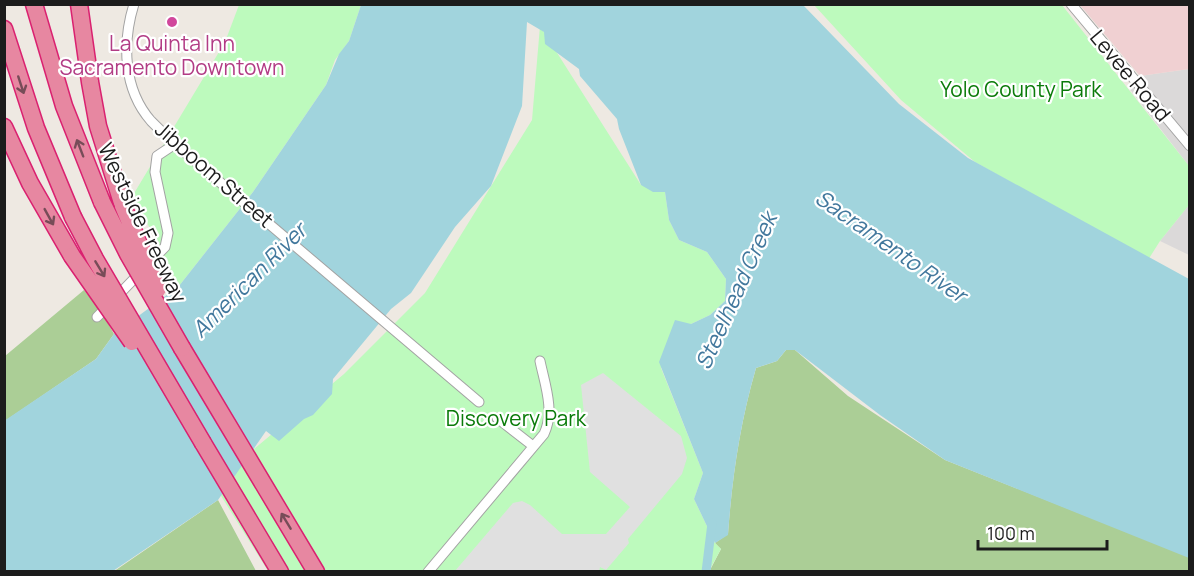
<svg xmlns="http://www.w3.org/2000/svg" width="1194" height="576" font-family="Manrope,sans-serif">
	<rect width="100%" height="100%" fill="#eee9e2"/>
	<path fill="#dbd9d9" d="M1189 69V166L1129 88 1140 76Z
		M1189 205V255L1160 241Z"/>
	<path fill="#f0d0d2" d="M1080 5H1189V69L1140 76Z"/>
	<path fill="#abce96" d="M84 290 102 313 114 334 96 359 5 421V356Z
		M786 350H795L848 396 945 460 1190 557 1189 572H709L721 549 715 543 728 534C732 478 740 423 756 368L777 361Z
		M218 500 256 571 113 572Z"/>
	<path fill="#bdfabd" d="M239 5H361L349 41 335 60 326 85 253 192 179 286 133 195 225 42Z
		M814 5H1062L1189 166V205L1160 241 1148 260 975 162 901 100Z
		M540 26 641 185 665 192 669 220 679 240 707 252 726 279 725 301 710 315 691 324 661 368 703 473 694 499 715 543 721 549 709 571H268L213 483 344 374 425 293 532 120Z"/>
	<path fill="#e0e0e0" d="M603 373 681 436 687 458 682 474 628 539 629 543 606 570 600 567 599 572 455 571 513 503 522 501 530 505 562 534H606L630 507 590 472 581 385Z"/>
	<path fill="#a1d4dd" d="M361 5H803L899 104 968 158 1189 279V558L945 460 880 415 795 350H786L777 361 756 368C740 423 732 478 728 535L715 543 694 499 703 473 659 362 675 320 691 324 710 315 725 301 726 279 707 252 679 240 669 220 665 192H653L641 185 619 129 617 119 580 76 579 69 545 44 544 32 527 22 522 106 491 186 455 227 411 293 391 309 333 379 332 394 313 415 304 419 279 441 266 431 218 500 113 571H5L4 421 96 359 114 334 179 286 253 192 326 85 339 54 349 41Z"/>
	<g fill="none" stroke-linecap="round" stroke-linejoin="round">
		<path stroke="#a1d4dd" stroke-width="9" d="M706 572 712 523"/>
		<defs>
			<path id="minor" d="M134 4C122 43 123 89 151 121 159 129 167 137 175 144L479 402
				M1071 4 1190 146
				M97 317 165 247 168 233 155 172 157 156 175 144
				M497 418 533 446
				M428 572 544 434C555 411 545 385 540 361"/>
			<path id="motorway" d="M34 4 64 106 102 202
				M79 4 90 82 98 126 123 206
				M4 29 36 128 73 217
				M4 127 30 183 72 256
				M182 348 316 572
				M203 443 280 572"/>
		</defs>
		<use href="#minor" stroke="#a3a3a3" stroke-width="11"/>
		<use href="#motorway" stroke="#da2170" stroke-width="19"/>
		<use href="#minor" stroke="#fff" stroke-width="9"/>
		<use href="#motorway" stroke="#e787a1" stroke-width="16"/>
		<defs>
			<path id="motorway-bridge" d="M102 202 128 254 182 348
				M123 206 158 289
				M73 217 95 259 203 443
				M72 256 132 342"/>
		</defs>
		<use href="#motorway-bridge" stroke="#da2170" stroke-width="19" stroke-linecap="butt"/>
		<use href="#motorway-bridge" stroke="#e787a1" stroke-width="16"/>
	</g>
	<defs><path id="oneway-shaft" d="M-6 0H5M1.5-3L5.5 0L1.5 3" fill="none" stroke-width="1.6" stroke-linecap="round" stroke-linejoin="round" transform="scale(1.5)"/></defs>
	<g stroke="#774c58">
		<use href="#oneway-shaft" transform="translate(21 85) rotate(72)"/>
		<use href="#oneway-shaft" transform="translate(80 148) rotate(-111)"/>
		<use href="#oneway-shaft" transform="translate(49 217) rotate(61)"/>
		<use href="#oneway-shaft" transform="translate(100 269) rotate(59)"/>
		<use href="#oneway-shaft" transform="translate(286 521) rotate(-121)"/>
	</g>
	<circle fill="#d1479c" stroke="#fff" stroke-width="2" cx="172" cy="22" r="6"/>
	<g text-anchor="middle" stroke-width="4.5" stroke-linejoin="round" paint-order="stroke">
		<g font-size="21" fill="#b23c85" stroke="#fff">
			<text x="172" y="51">La Quinta Inn<tspan x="172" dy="24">Sacramento Downtown</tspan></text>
		</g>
		<g font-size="21" fill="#1c1c1c" stroke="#fff">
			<text transform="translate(1130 76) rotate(50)" y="7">Levee Road</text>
			<text transform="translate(214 175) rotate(41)" y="7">Jibboom Street</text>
			<text transform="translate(142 223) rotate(64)" y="7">Westside Freeway</text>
		</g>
		<g font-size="21" fill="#0a7b09" stroke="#fff">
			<text x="1021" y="97">Yolo County Park</text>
			<text x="516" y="426">Discovery Park</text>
		</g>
		<g font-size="22" font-style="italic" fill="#42789d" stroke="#fff">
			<text transform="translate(891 246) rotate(35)" y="8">Sacramento River</text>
			<text transform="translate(249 280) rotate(-45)" y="8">American River</text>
			<text transform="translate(736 291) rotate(-66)" y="8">Steelhead Creek</text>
		</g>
	</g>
	<rect width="1194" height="576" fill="none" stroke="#1c1c1c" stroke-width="12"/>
	<path d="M978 540v9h129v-9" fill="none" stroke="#1c1c1c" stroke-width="3"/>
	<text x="987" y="540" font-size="18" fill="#1c1c1c" stroke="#ffffff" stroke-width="4.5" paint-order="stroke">100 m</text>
</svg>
